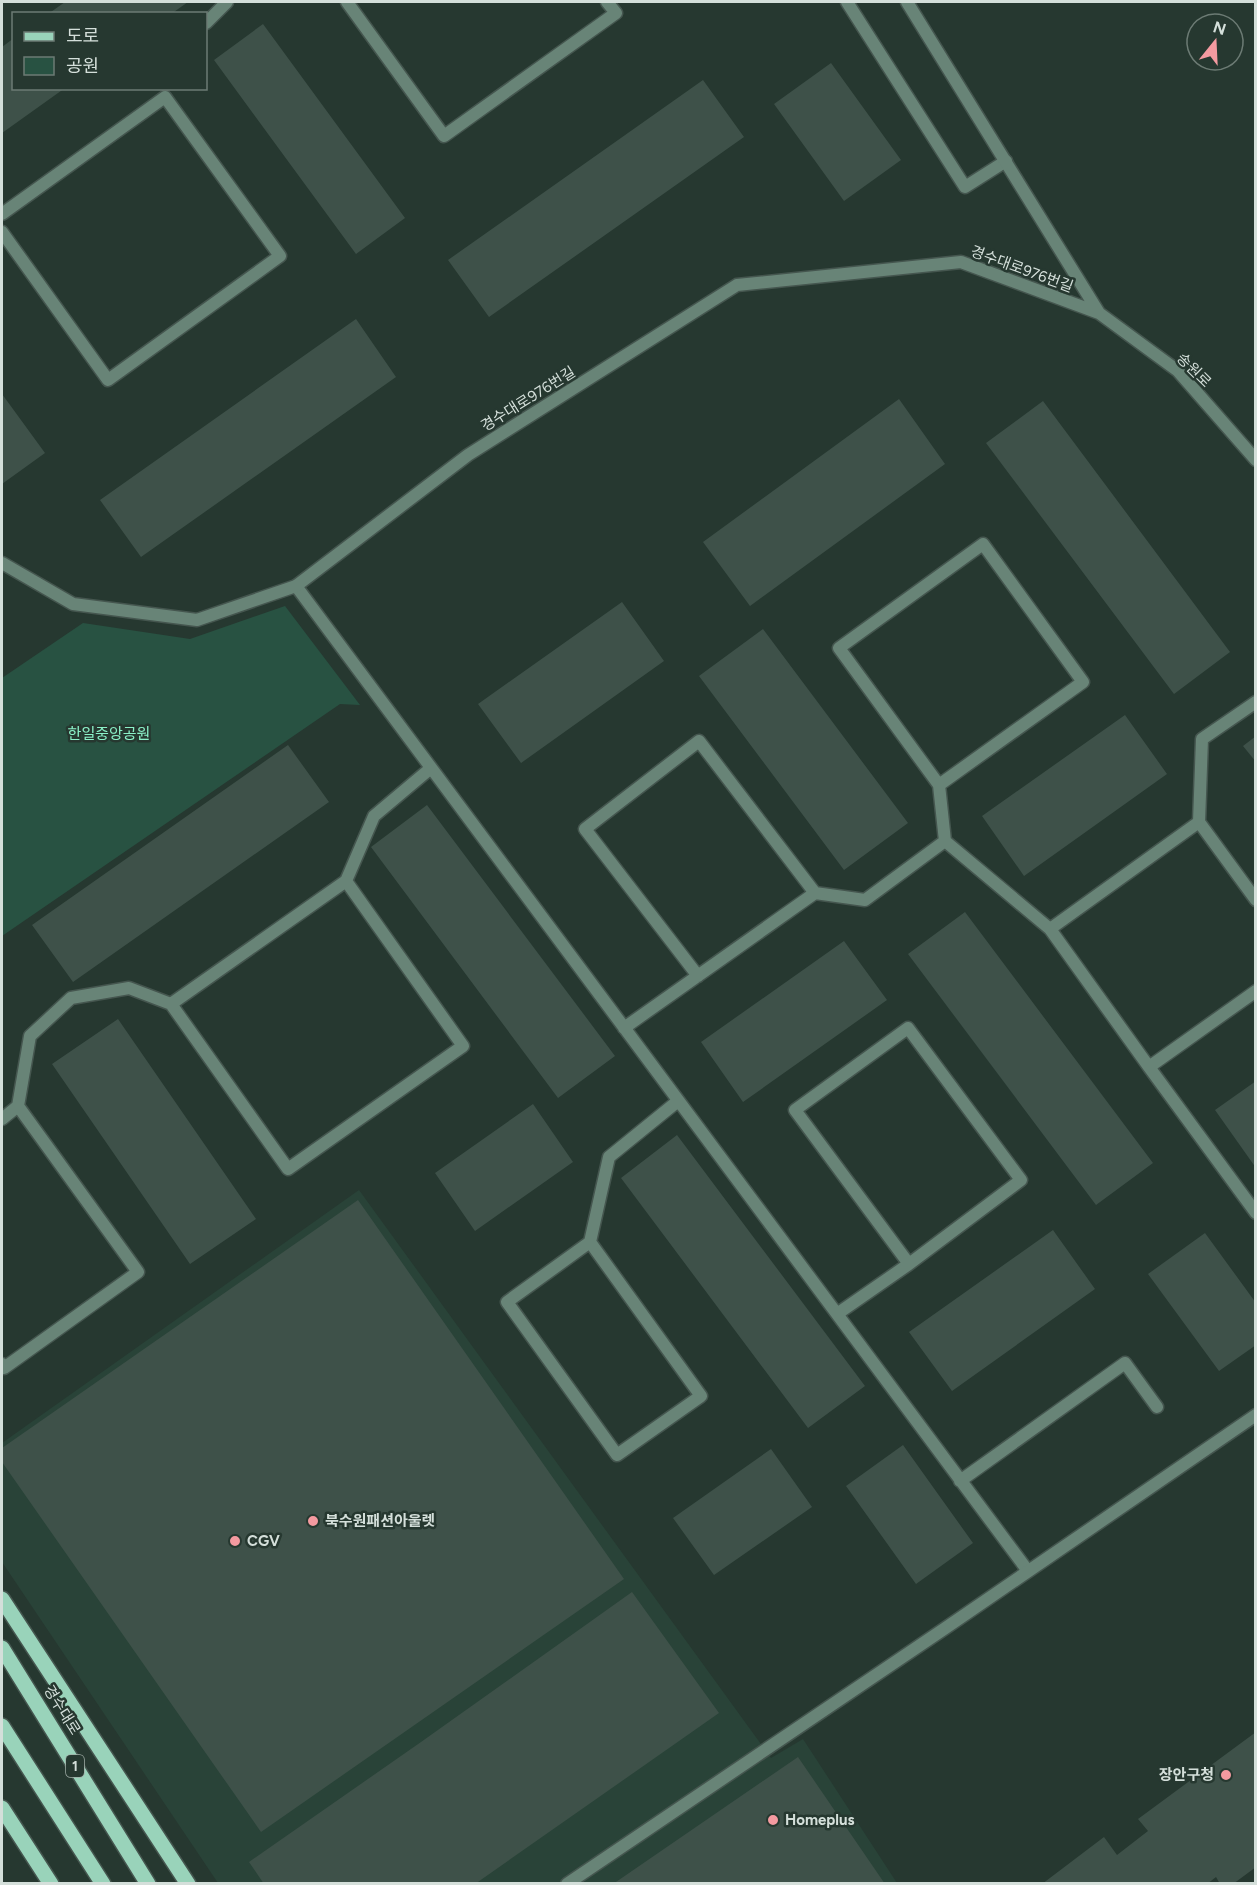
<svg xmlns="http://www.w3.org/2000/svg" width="1257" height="1885" font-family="Figtree,'Noto Sans KR',sans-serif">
	<rect width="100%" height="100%" fill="#263830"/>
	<path fill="#294338" d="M359 1190 771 1758 803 1739 897 1883H218L2 1562V1443Z"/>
	<path fill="#285242" d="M285 606 360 705 340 704 2 936V678L83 623 190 639Z"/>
	<path fill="#3e5149" d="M65 2H188L171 14H48Z
		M263 24 405 218 356 254 214 60Z
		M14 38V88H65L2 133V47Z
		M831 63 901 160 844 201 774 104Z
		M703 80 744 137 489 317 448 260Z
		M356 319 396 377 141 557 100 500Z
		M2 394 45 453 2 484Z
		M899 399 945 464 750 606 703 542Z
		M1043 401 1230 652 1174 694 986 443Z
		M622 602 664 661 521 763 478 704Z
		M763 629 908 823 844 870 699 676Z
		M1125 715 1167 774 1024 876 982 816Z
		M1256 736V762L1243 746Z
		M288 745 329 802 73 982 32 925Z
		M427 805 615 1056 558 1098 371 847Z
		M965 912 1153 1163 1096 1205 908 954Z
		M844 941 887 1000 743 1102 701 1042Z
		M118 1019 256 1219 190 1264 52 1064Z
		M1256 1081V1168L1215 1110Z
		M533 1104 573 1162 475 1231 435 1173Z
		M677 1135 865 1386 808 1428 621 1178Z
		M358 1200 624 1579 261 1832 2 1462V1448Z
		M1053 1230 1095 1289 952 1391 909 1332Z
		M1205 1233 1256 1303V1345L1219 1371 1148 1274Z
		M903 1445 973 1543 916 1584 846 1486Z
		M771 1449 812 1507 714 1575 673 1518Z
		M632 1592 719 1713 475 1884H264L249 1862 421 1742Z
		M1256 1732V1867L1233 1884H1220L1216 1877 1207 1884H1042L1104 1837 1117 1855 1148 1831 1138 1819Z
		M798 1757 885 1884H613Z"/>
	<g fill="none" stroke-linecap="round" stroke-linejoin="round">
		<defs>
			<path id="service" d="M347 2 444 136 616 13 607 2
				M847 2 965 187 1006 161
				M206 23 227 2
				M2 214 165 97 280 256 108 380 2 232
				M296 586 1028 1571
				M1256 702 1202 739 1199 822 1256 900
				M1199 822 1050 929 1149 1067 1256 991
				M945 841 1050 929
				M346 881 463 1046 288 1169 171 1004 346 881 374 816 431 768
				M698 976 585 829 699 741 815 893
				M624 1028 815 893 865 900 945 841 939 785 1083 682 983 544 839 648 939 785
				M1149 1067 1256 1213
				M2 1119 18 1106 30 1036 71 998 129 988 171 1004
				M590 1242 701 1396 617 1455 507 1302 590 1242 609 1157 678 1101
				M837 1314 909 1264 1021 1180 908 1028 795 1110 909 1264
				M2 1364 4 1368 138 1272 18 1106
				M960 1481 1125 1363 1157 1407"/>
			<path id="minor" d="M907 2 1099 313
				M2 563 73 604 197 620 296 586 468 455 737 285 961 262 1099 313 1178 371 1256 460
				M567 1884 944 1629 1256 1415"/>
			<path id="primary" d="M2 1599 188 1884
				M2 1648 148 1884
				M2 1726 103 1884
				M2 1808 51 1884"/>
		</defs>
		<use href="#service" stroke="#45564f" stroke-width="15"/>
		<use href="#minor" stroke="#45564f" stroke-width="15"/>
		<use href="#primary" stroke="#45564f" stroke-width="18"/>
		<use href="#service" stroke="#688477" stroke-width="12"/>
		<use href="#minor" stroke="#688477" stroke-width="12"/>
		<use href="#primary" stroke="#99d3ba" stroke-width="15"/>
	</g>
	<g fill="#f49aa0" stroke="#263830" stroke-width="2">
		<circle cx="313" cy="1521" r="6"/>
		<circle cx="235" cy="1541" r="6"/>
		<circle cx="1226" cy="1775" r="6"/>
		<circle cx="773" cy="1820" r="6"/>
	</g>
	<g text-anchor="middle" stroke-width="5" stroke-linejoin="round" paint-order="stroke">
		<rect fill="#263830" stroke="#a0ada7" stroke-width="1.5" x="66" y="1755" width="18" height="22" rx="4.5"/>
		<g font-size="14" font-weight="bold" fill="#d4dfda">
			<text x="75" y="1771">1</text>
		</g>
		<g font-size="15" fill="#d4dfda" stroke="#263830">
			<text transform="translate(1022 269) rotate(20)" y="5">경수대로976번길</text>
			<text transform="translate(1194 370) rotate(45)" y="5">송원로</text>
			<text transform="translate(528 399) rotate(-32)" y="5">경수대로976번길</text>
			<text transform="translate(62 1710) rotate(58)" y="5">경수대로</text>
		</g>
		<g font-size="15" fill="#8bf1c8" stroke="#263830">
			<text x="109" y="739">한일중앙공원</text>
		</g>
		<g font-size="15" font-weight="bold" fill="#d4dfda" stroke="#263830" text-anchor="start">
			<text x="325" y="1526">북수원패션아울렛</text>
			<text x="247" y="1546">CGV</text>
			<text x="1214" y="1780" text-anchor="end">장안구청</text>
			<text x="785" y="1825">Homeplus</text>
		</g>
	</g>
	<rect width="1257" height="1885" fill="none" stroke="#d4dfda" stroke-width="6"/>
	<rect x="12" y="12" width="195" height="78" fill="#263830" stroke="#6c7b74" stroke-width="1.5"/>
	<rect x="24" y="32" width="30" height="9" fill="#99d3ba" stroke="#6c7b74" stroke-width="1.5"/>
	<text x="66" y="42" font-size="18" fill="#d4dfda">도로</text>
	<rect x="24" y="57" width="30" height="18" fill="#285242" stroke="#6c7b74" stroke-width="1.5"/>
	<text x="66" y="72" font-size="18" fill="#d4dfda">공원</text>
	<g transform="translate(1215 42) rotate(18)"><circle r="28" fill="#263830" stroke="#6c7b74" stroke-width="1.5"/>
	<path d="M0-4.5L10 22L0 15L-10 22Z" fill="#f49aa0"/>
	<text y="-9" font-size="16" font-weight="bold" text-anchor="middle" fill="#d4dfda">N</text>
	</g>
</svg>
